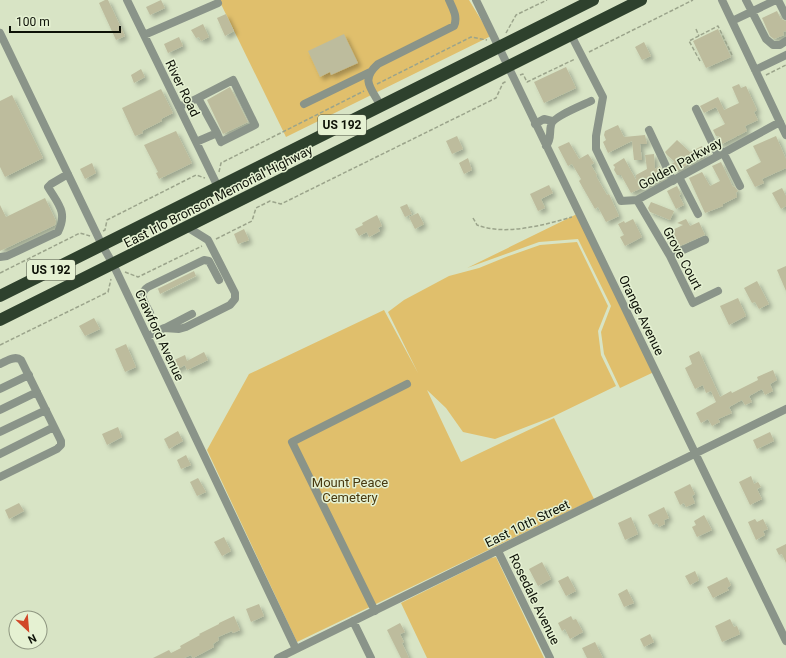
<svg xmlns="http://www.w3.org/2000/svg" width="786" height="658" font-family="Roboto,sans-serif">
	<defs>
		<filter id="shadow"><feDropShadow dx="3.5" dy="3.5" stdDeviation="2" flood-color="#0004"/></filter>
	</defs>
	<rect width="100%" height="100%" fill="#d8e4c5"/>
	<path fill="#e0bf6c" d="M219 0H469L491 36 286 137Z
		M577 214 654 372 620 388 604 354 601 332 611 306 578 239 539 242 467 268Z
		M577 242 608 306 598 331 601 355 616 386 552 417 495 439 463 432 446 408 427 390 461 462 554 418 594 499 297 642 207 450 249 374 384 310 418 373 388 312 404 300 449 276 479 268 506 257 540 245Z
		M496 557 544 658H427L401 603 491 558Z"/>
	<path fill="#bdbc9d" filter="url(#shadow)" d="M105 0H108L125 36 116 40 99 3Z
		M161 0 165 8 150 15 146 7Z
		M777 11 781 19 786 21V31L783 32 784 35 774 39 770 36 762 18Z
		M226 14 234 31 225 36 217 18Z
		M203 24 209 37 201 41 199 37 196 38 191 30Z
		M718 29 731 57 706 68 693 41Z
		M344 34 358 63 331 75 330 72 320 77 308 51Z
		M179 37 183 46 168 53 164 44Z
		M644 42 651 56 642 60 635 47Z
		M566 67 576 88 544 103 534 82Z
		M141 69 145 77 134 83 131 75Z
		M739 84 741 88 746 86 757 110 754 112 758 120 745 126 747 131 720 145 717 138 720 136H716L713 130 725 124 716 107 704 113 700 106 718 97 724 110 739 103 732 87Z
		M230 87 248 122 223 134 207 100Z
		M161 89 173 113 161 119 162 121 142 131 143 133 135 136 122 108Z
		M12 95 43 158 5 177 0 167V101Z
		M618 125 624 137 645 135 647 144H640L642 160H634L632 141 608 153 603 142 606 140 604 135 605 131Z
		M176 131 192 163 159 179 156 173 158 172 144 145Z
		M457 136 463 149 452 154 446 141Z
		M776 136 786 159V168L762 179 764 183 755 187 746 170 761 162 753 146Z
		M677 140 690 152 702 146 706 154 675 172 671 164 675 162 667 155 665 152Z
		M569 142 579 159 588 154 594 163 591 165 597 175 596 176 607 195 609 194 619 216 606 222 598 207 595 209 579 181 581 179 572 164 568 166 558 147Z
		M654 154 655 169 660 166 665 177 631 193 621 175H617L614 170 615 167 613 165 624 158 636 180V175L647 169 645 155Z
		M468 158 472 170 464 174 459 163Z
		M721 162 733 187 734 186 738 191 736 193 737 197 723 204V206L705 213 689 178 702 172 710 186 720 181 712 166Z
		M92 163 96 173 85 179 80 169Z
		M549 185 553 193 541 199 545 208 538 211 530 194Z
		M677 186 681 194 679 195 684 205 676 209 667 191Z
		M782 188 786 196V206L781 209 772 193Z
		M45 198 56 221 55 225 0 251V205L6 217Z
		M651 202 674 211 670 220 650 212 648 208Z
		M407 204 412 214 405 217 400 207Z
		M418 213 424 224 415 229 409 217Z
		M377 215 382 226 378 228 380 231 369 237 367 232 359 236 355 229 363 225 362 223Z
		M633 219 642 237 625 246 620 237 624 235 618 224 624 221 625 223Z
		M686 219 690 226 699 222 705 235 673 249 666 233 683 225 677 223Z
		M244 229 249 240 238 244 234 234Z
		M786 266V291L777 270Z
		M194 271 196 276 160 294 158 289 155 290Z
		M757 281 769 304 759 309 755 302 752 303 744 288Z
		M738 298 746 316 729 325 720 306Z
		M94 318 100 329 85 336 79 326Z
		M126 344 136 367 125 372 115 349Z
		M699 351 720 397 731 391 732 393 758 380 757 377 773 370 777 380 770 384 773 391 765 395 762 389 749 396 752 402 745 405 742 400 729 407 732 413 718 419 720 422 712 426 708 419 701 423 696 413 716 402 711 391 706 393 703 385 695 389 685 368 692 364 689 356Z
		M204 352 208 360 187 370 185 365 174 371 170 362 185 355 187 361Z
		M118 427 122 437 107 445 102 434Z
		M178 431 183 441 169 449 164 439Z
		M770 432 774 441 757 449 753 440Z
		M186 455 191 465 181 469 177 460Z
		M751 476 754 484 758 482 761 487 757 489 762 499 750 505 739 482Z
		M198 478 206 492 197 496 190 482Z
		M690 484 695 494 692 496 695 503 686 507 684 503 680 505 674 492Z
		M19 503 24 511 9 519 5 510Z
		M664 507 669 518 664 520 665 524 659 527 657 523 653 525 648 515Z
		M704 515 712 530 697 537 692 527 696 525 694 521Z
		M631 517 638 534 625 540 618 523Z
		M755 519 757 522 763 519 768 529 763 531 765 535 756 540 748 522Z
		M224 537 231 551 222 556 214 542Z
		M786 544V563L782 554 779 555 776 549Z
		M542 562 551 579 538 586 529 569Z
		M695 571 699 580 690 585 685 576Z
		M568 576 576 591 566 596 558 581Z
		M727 577 731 585 727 588 729 590 713 598 707 587Z
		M627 589 634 603 624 607 618 594Z
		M259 604 264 616 251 622 246 609Z
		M234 616 240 630 233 633 232 631 218 637 219 640 213 644 214 647 193 658 191 655 184 658H153L169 650 171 653 181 648 180 646 200 635 199 634 219 624V623Z
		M571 616 573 620 576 619 583 632 570 639 565 629 562 631 558 623Z
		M730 619 734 627 737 626 740 634 722 642 715 626Z
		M400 623 405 632 400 634 404 642 402 643 409 658H401L387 630Z
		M650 634 654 642 644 647 640 639Z
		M595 642 603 658H587L582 648Z"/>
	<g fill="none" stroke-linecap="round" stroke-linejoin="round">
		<path stroke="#9ba48b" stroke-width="1.5" stroke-dasharray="4 2" stroke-linecap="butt" d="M696 29 699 36
			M506 33 516 15 547 0
			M589 52 693 0
			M700 61 689 41 718 26 732 55
			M520 75 523 74 527 82 575 59
			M766 75 786 65
			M377 84 471 37 487 40
			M219 172 221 163 364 91
			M473 218 477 225C505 236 544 225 572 217
			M103 231 105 230 107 220 196 175 205 178
			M216 239 252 221 256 208 270 201 281 204 496 98 503 83 507 81
			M125 272 138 277 202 246
			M0 273 80 233 90 236
			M0 345 108 292 111 279"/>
		<path stroke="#8a9489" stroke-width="8" d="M127 0 218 187
			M476 0 786 641
			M722 0 786 135
			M746 0 766 39 773 45H780L786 41
			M778 0 786 16
			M732 21 776 0
			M0 33 102 245 113 264 296 649
			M144 35 218 3
			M571 35 603 97 596 136V149L621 201 637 200 780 122
			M755 70 786 55
			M304 104 370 72
			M381 106C371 88 360 80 378 64L454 26C458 17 453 9 449 0
			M179 107 198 98
			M696 109 718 155
			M535 124 544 119 552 121
			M649 130 673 181
			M196 142 217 133 221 142 255 125 233 80 198 98 217 133
			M546 146C552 139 549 133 551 125 552 117 583 105 591 101
			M723 152 740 186
			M679 177 698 214
			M637 200 670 256 693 303 718 291
			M670 256 705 240
			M0 257 7 256 58 232C68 212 58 204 48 187L51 184 68 174
			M150 313C146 305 137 294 148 287L204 260 209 261 219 280
			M165 328 192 314
			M148 336 164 328 179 329 186 327 230 305 235 299V293L208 240 187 227
			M0 364C7 361 15 355 21 360L61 441V445L57 449 0 477
			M0 389 29 375
			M0 410 37 392
			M0 432 46 410
			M0 454 54 427
			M498 551 550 658
			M375 611 292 442 407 384
			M353 621 371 658
			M278 658 786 409"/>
		<path stroke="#2e412d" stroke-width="12" d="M0 296 593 0
			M0 320 641 0"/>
	</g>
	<g text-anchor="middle" stroke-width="3" stroke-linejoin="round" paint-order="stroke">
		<g fill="#e5f1d2" stroke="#4e5444" stroke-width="1">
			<rect x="318" y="115" width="48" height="20" rx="3"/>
			<rect x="27" y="260" width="48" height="20" rx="3"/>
		</g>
		<g font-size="12" font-weight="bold" fill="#0d1107">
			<text x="342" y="129">US 192</text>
			<text x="51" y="274">US 192</text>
		</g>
		<g font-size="13" fill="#0d1107" stroke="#e5f1d2">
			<text transform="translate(183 88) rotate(64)" y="5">River Road</text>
			<text transform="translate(680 163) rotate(-29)" y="5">Golden Parkway</text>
			<text transform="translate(218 196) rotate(-27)" y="5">East Irlo Bronson Memorial Highway</text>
			<text transform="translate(683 258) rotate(62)" y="5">Grove Court</text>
			<text transform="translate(642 315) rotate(64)" y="5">Orange Avenue</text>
			<text transform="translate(160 335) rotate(65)" y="5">Crawford Avenue</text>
			<text transform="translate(527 523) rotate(-26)" y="5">East 10th Street</text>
			<text transform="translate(535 599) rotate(64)" y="5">Rosedale Avenue</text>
		</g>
		<g font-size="13" fill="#483910" stroke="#e5f1d2">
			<text x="350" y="487">Mount Peace<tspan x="350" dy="15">Cemetery</tspan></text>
		</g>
	</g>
	<g transform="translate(28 630) rotate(154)"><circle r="19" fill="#e5f1d2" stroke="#8f9781"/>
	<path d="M0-3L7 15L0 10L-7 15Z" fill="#d14729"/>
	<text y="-6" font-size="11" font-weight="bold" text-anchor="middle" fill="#0d1107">N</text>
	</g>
	<path d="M10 26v6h110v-6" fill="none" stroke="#0d1107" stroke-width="2"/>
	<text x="16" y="26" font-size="12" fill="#0d1107" stroke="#e5f1d2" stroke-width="3" paint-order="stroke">100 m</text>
</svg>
